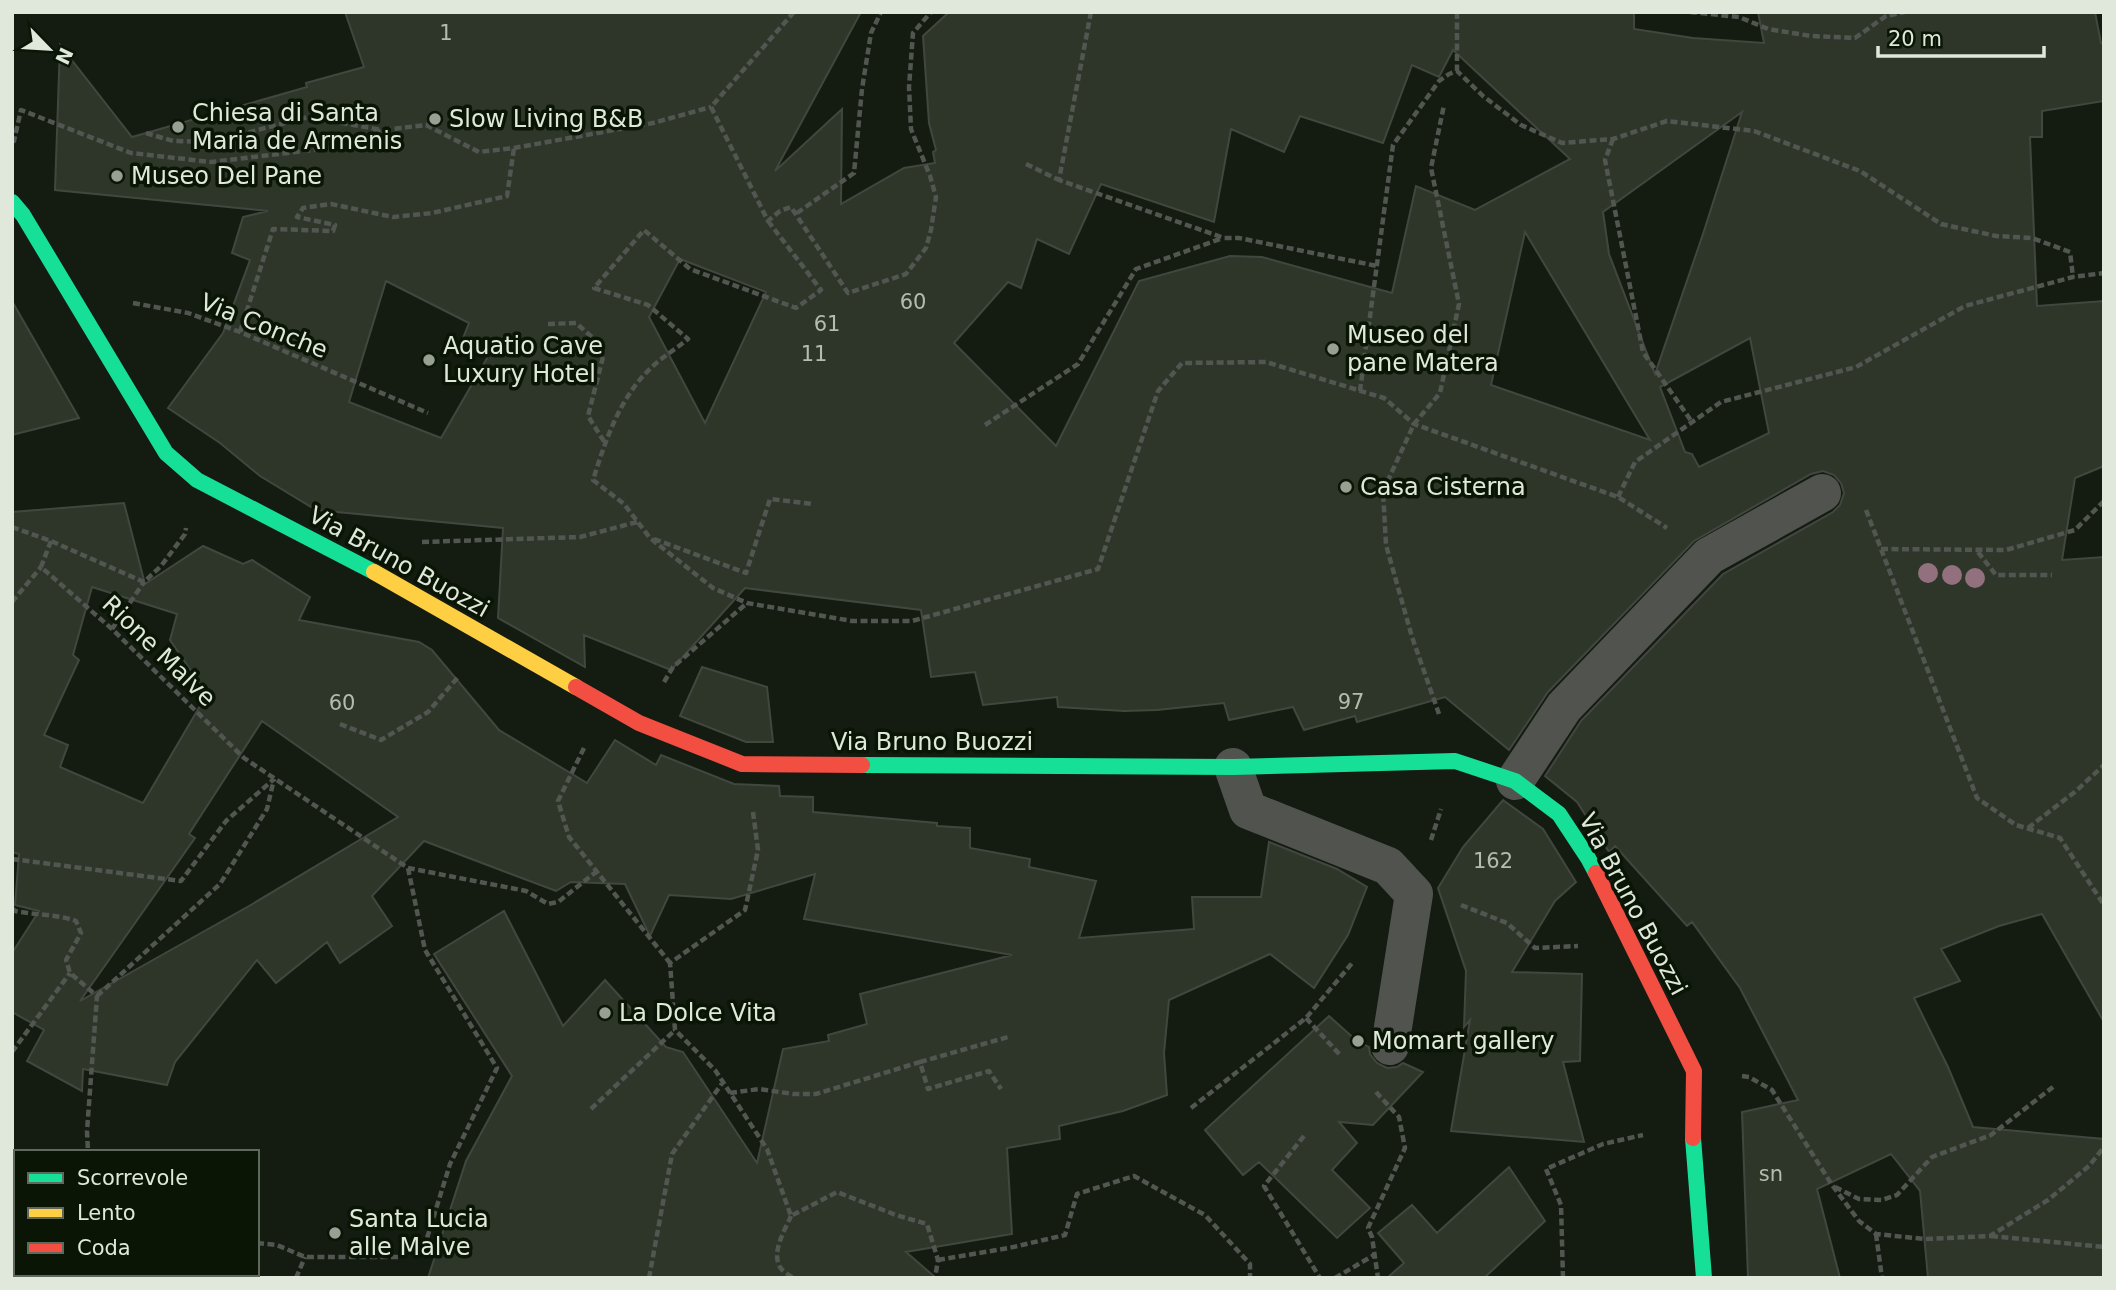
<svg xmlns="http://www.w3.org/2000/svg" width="2116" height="1290" font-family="'DejaVu Sans',sans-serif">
	<rect width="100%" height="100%" fill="#141b11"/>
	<path fill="#2e362a" stroke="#41473f" stroke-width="2" fill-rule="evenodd" d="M345 12H861L775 171 842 109 841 204 904 168 935 163 933 152 936 150 929 123 923 36 949 12H1634V29L1693 38 1764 43 1758 12H2095L2101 43 2104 44V101L2042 111V137H2030L2037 306 2104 301V466L2075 478 2062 560 2104 557V1022L2042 914 1999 926 1941 949 1960 981 1914 998 1948 1067 1973 1127 2104 1139V1278H1928L1920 1191 1891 1154 1817 1189 1840 1278H1748L1742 1112 1798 1100 1740 988 1692 922 1687 926 1615 846 1609 852 1577 802 1545 776 1581 721 1723 574 1833 512 1840 505 1844 493 1841 483 1834 475 1823 471 1811 474 1694 541 1548 692 1509 750 1445 697 1357 722 1355 716 1304 730 1293 707 1229 720 1224 703 1157 710 1124 711 1058 707 1057 697 983 705 975 672 931 677 921 610 745 588 671 670 584 635 585 667 498 618 503 528 316 510 260 476 220 443 168 408 223 333 250 260 232 253 243 217 268 211 55 190 60 45 132 137 307 87 306 83 364 67ZM1453 50 1570 159 1475 210 1416 186 1392 293 1262 257 1230 256 1139 281 1056 446 954 343 1008 282 1021 288 1037 239 1069 254 1101 184 1214 222 1231 129 1284 152 1300 116 1383 143 1412 65 1439 77ZM1742 112 1703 234 1655 374 1609 254 1603 212ZM1525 232 1650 440 1491 385ZM680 259 766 292 705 423 649 317ZM386 281 469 323 463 338 490 353 441 438 349 402ZM1750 338 1769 433 1699 467 1692 454 1685 452 1660 387Z
		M12 301 79 418 12 435Z
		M124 503 145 584 203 546 243 564 252 560 310 597 299 620 419 642 432 650 499 730 587 783 615 740 656 765 661 755 734 784 779 786 780 796 813 797V812L937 823V826L970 828V848L1030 859 1029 867 1096 881 1079 938 1194 929 1192 897H1261L1269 842 1337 869 1367 887 1348 935 1314 988 1270 954 1169 1000 1164 1053 1167 1095 1123 1111 1059 1126 1060 1139 1007 1148 1012 1234 906 1252 936 1278H428L466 1161 512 1076 434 954 504 911 563 1026 605 980 666 1047 683 1052 757 1163 783 1049 829 1041 828 1035 867 1024 860 994 1012 955 804 919 815 874 731 899 669 895 650 936 625 884 571 882 556 891 424 841 372 896 392 926 340 963 327 942 276 983 257 960 175 1062 167 1085 83 1069 82 1091 27 1061 44 1030 12 1012V953L39 911 15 905 19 854 12 852V512ZM92 587 177 614 170 640 207 694 143 803 60 767 68 745 44 735 79 660 73 655ZM262 721 398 817 249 906 80 1001 195 838 189 834Z
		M702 667 767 687 773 742H746L680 716Z
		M1503 800 1543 829 1576 882 1555 901 1512 972 1582 974 1580 1061 1563 1062 1584 1142 1451 1131 1470 1020 1464 1027 1466 971 1438 888 1463 847Z
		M1329 1016 1358 1042 1369 1047 1370 1054 1377 1063 1387 1068 1397 1067 1403 1063 1423 1072 1373 1125 1339 1122 1357 1143 1332 1170 1370 1208 1337 1238 1259 1162 1243 1175 1205 1130Z
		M1509 1167 1545 1221 1484 1278H1387L1404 1263 1378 1233 1412 1205 1437 1233Z"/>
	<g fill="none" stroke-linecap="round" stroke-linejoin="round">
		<path stroke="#525651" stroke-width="4.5" stroke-dasharray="7 3.5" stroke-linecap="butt" d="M794 12 711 107 768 221 780 211 791 207 848 293 906 274 926 248 931 230 936 197 930 176 911 129 909 87 913 33 931 12
			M1091 12 1059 180 1224 238H1239L1377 266
			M1457 12V71
			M1690 12 1739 17 1768 29 1811 36 1855 38 1886 16 1905 12
			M146 133 173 141 211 142 308 117 382 130
			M1613 139 1605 160 1643 352 1692 422
			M12 140 14 141 21 110 131 153 211 162 329 148 383 130 426 125 479 152 514 148 653 123 711 107
			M1026 164 1059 180
			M797 213 854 173 862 89 871 33 881 12
			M768 221 821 290 796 308 690 269 644 230 594 288 648 305 688 339C677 348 664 356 653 366 620 396 606 439 593 480L624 504 650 538 713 588 747 603 852 621H912L1098 569 1158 391 1182 363 1266 362 1384 398 1414 424 1618 497 1667 528
			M133 303 188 313 240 332 428 413
			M548 324 576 323 601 345 603 357 588 416 605 443
			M240 332 273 229 333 231 335 225 297 217 303 208 331 204 393 217 432 213 507 196 514 148
			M1360 391 1393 145 1439 81 1449 74 1457 71 1483 96 1521 125 1562 143 1613 139 1667 121 1754 131 1860 171 1941 224 1996 236 2032 238 2070 252 2073 277
			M985 425 1078 364 1136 269 1223 238
			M1618 497 1635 462 1721 402 1856 367 1965 306 2073 277 2104 273
			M1866 510 1977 798 2016 825 2060 838 2104 905
			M12 527 51 541 144 582 161 566 185 534 186 528
			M654 539 746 573 770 499 813 504
			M51 541 41 567 112 629 244 758 408 868 526 891 548 904 558 902 596 872
			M422 542 580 537 637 522
			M1881 549 2006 550 2075 530 2104 501
			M1978 552 1996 575H2052
			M12 602 41 567
			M112 629 144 582
			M664 682 673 667 747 603
			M1439 714 1412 637 1386 545 1383 491 1414 424 1440 393 1459 304 1431 168 1444 105
			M340 724 381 740 428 712 459 676
			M584 748 558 801 569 837 670 963
			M753 812 758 850 745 910 670 963 675 1030 715 1070 767 1149 791 1216 837 1192 896 1215 927 1224 938 1260 935 1278
			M2028 828 2076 791 2104 765
			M1431 840 1441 809
			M12 859 181 881 226 821 274 779
			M1461 905 1507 923 1535 948 1578 946
			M12 908 15 911C35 915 57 914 76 921L81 933 66 960 70 973 97 996 87 1131 88 1152
			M97 996 220 884 267 809 274 779
			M1306 1018 1341 1056
			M12 1052 70 973
			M920 1062 1008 1037
			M1742 1076 1749 1077 1772 1090 1832 1185 1859 1221 1876 1234 1925 1239 1990 1236 2048 1200 2089 1166 2104 1147
			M1376 1092 1399 1117 1405 1148 1368 1228 1372 1237 1378 1278
			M730 1093 759 1089 793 1094H816L920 1062 928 1089 989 1071 1001 1089
			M1191 1108 1306 1018 1353 962
			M591 1109 675 1030
			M1304 1136 1264 1186 1320 1278
			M1835 1187 1859 1199 1882 1200 1897 1195 1932 1157 1991 1135 2053 1087
			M791 1216C785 1230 771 1252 780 1267 782 1271 789 1275 793 1278
			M1876 1234 1882 1278
			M1991 1236 2104 1247
			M257 1243 277 1245 305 1257H398L427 1238 450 1164 497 1068 425 950 408 868
			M938 1260 1009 1248 1065 1235 1077 1194 1134 1176 1205 1215 1250 1264V1278
			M12 1264 16 1265
			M64 1274 82 1278
			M296 1278 305 1257
			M649 1278 672 1154 723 1082
			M1335 1278 1374 1255
			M1563 1278 1561 1205 1546 1169 1603 1144 1643 1135"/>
		<path stroke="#50534e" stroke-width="38" d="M1233 767 1248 810 1388 866 1414 894 1390 1046
			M1515 781 1564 707 1709 556 1822 493"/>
		<path stroke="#16e098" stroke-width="16" d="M12 202 23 215 166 453 197 480 374 572
			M862 765 1233 767 1455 761 1515 781 1559 814 1588 858 1596 873
			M1693 1138 1704 1278"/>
		<path stroke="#ffcf43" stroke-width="16" d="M374 572 576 687"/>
		<path stroke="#f24e42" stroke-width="16" d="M576 687 639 723 742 764 862 765
			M1596 873 1694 1071 1693 1138"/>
	</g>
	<g fill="#92707e">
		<circle cx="1928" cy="573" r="10"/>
		<circle cx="1952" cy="575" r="10"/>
		<circle cx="1975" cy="578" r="10"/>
	</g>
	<g fill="#98a094" stroke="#0a1505" stroke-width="2.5">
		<circle cx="435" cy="119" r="7"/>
		<circle cx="178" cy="127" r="7"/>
		<circle cx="117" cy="176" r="7"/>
		<circle cx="1333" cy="349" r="7"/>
		<circle cx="429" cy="360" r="7"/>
		<circle cx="1346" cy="487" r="7"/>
		<circle cx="605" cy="1013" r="7"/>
		<circle cx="1358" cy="1041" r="7"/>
		<circle cx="335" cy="1233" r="7"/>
	</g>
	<g text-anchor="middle" stroke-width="7" stroke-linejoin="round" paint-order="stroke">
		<g font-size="21" fill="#b3bcaf">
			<text x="446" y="40">1</text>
			<text x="913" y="309">60</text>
			<text x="827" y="331">61</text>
			<text x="814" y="361">11</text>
			<text x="1351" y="709">97</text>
			<text x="342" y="710">60</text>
			<text x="1493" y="868">162</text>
			<text x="1771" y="1181">sn</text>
		</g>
		<g font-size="24" fill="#dfe8db" stroke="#0a1505" text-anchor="start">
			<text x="192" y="121">Chiesa di Santa<tspan x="192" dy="28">Maria de Armenis</tspan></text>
			<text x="449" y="127">Slow Living B&amp;B</text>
			<text x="131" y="184">Museo Del Pane</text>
			<text x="1347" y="343">Museo del<tspan x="1347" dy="28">pane Matera</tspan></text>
			<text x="443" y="354">Aquatio Cave<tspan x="443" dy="28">Luxury Hotel</tspan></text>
			<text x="1360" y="495">Casa Cisterna</text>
			<text x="619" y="1021">La Dolce Vita</text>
			<text x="1372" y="1049">Momart gallery</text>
			<text x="349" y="1227">Santa Lucia<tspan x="349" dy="28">alle Malve</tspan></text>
		</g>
		<g font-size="24" fill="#dfe8db" stroke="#0a1505">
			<text transform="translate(264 326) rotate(22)" y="8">Via Conche</text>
			<text transform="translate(399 562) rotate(29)" y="8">Via Bruno Buozzi</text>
			<text transform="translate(159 651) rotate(44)" y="8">Rione Malve</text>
			<text x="932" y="750">Via Bruno Buozzi</text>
			<text transform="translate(1633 904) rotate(62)" y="8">Via Bruno Buozzi</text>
		</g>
	</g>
	<rect width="2116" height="1290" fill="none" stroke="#dfe8db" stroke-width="28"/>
	<rect x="14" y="1150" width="245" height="126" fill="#0a1505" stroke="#5f695b" stroke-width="2"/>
	<rect x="28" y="1173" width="35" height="10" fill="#16e098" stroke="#5f695b" stroke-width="2"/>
	<text x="77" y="1185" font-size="21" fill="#dfe8db">Scorrevole</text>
	<rect x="28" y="1208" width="35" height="10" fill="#ffcf43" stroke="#5f695b" stroke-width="2"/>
	<text x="77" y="1220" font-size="21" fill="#dfe8db">Lento</text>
	<rect x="28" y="1243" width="35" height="10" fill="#f24e42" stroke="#5f695b" stroke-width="2"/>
	<text x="77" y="1255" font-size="21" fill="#dfe8db">Coda</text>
	<g transform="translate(49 49) rotate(115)" stroke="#0a1505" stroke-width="5" paint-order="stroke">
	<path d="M0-5L12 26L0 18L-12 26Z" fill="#dfe8db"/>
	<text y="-10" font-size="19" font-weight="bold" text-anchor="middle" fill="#dfe8db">N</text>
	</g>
	<path d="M1878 46v10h166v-10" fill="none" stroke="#dfe8db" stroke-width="3.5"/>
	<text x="1888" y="46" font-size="21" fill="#dfe8db" stroke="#0a1505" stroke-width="5" paint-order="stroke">20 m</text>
</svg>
